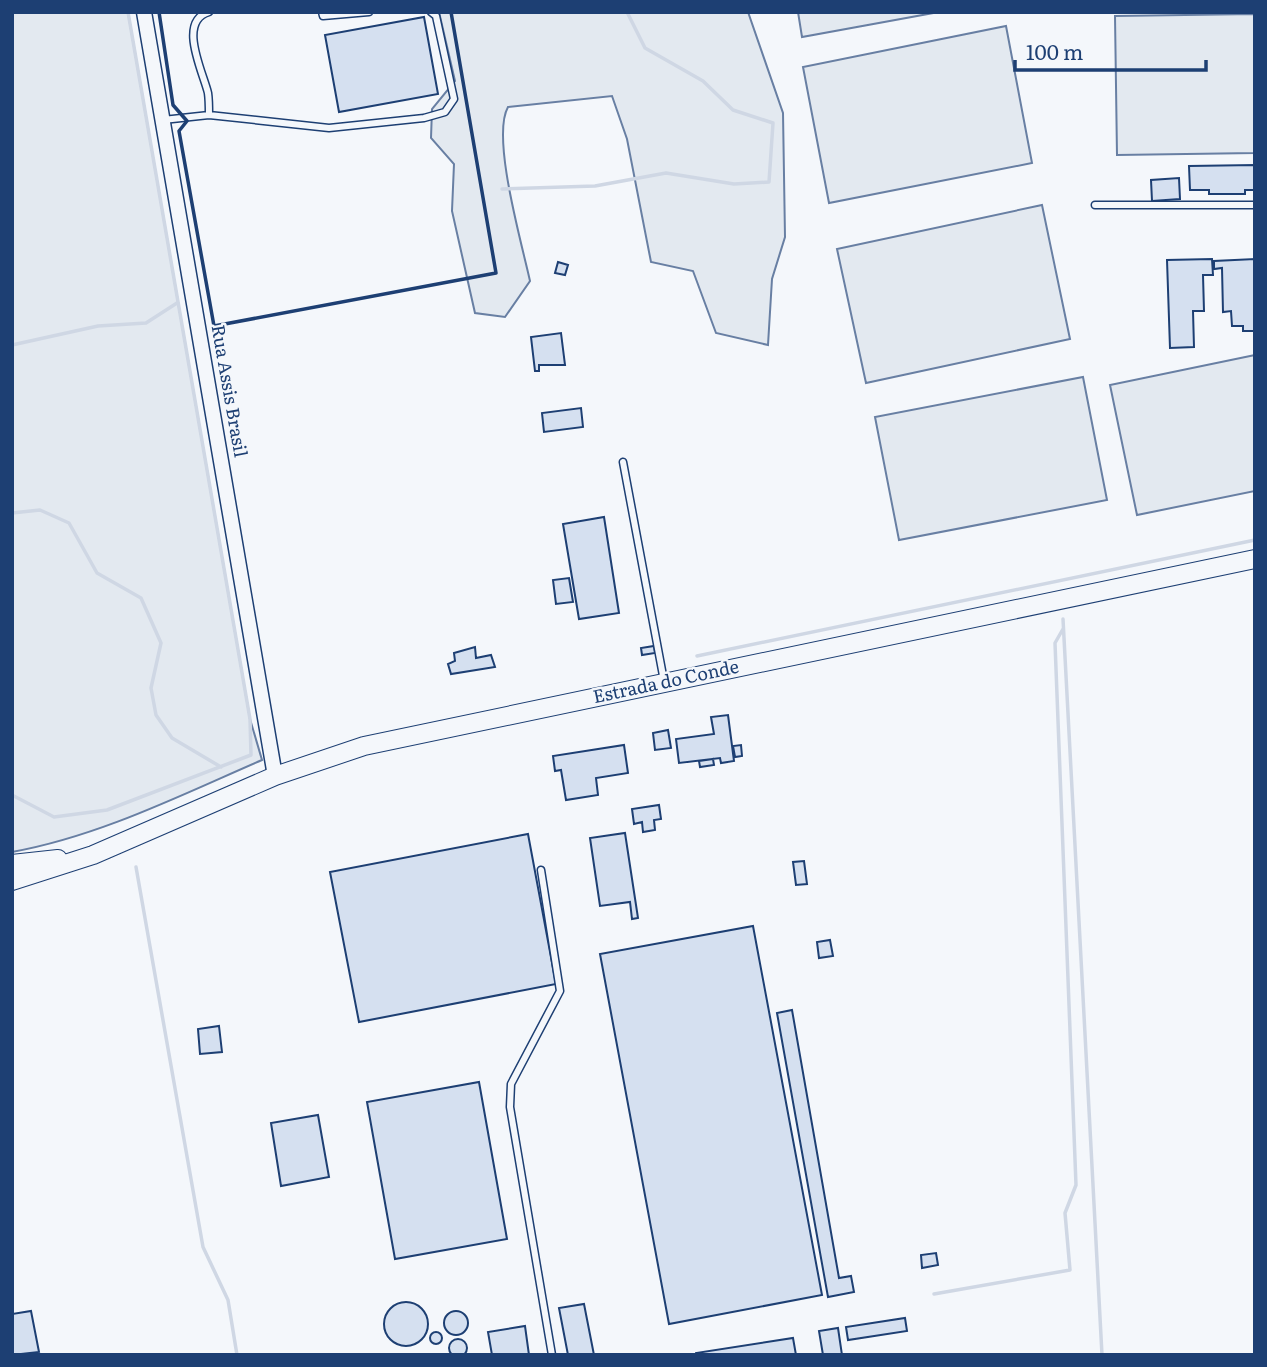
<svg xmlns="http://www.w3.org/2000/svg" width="1267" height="1367" font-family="Literata,serif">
	<rect width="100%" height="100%" fill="#f4f7fb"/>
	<path fill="#e3e9f0" stroke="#687fa3" stroke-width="2" d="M12 12H128L250 719 262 760C181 795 100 836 12 852Z
		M439 12H748L783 113 785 237 772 279 768 345 716 333 693 271 651 262 627 139 612 96 508 107C491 137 522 244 530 281L505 317 475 313 452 211 454 164 431 138 432 109 455 81Z
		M798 12H939L802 37Z
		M1255 14V153L1117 155 1115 16Z
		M1006 26 1032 163 829 203 803 67Z
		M1042 205 1070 339 866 383 837 249Z
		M1255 355V491L1137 515 1110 385Z
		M1083 377 1107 500 899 540 875 417Z"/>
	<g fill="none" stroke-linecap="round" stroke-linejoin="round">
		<path stroke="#cfd7e4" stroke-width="3.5" d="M502 189 595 186 666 173 734 184 769 182 773 123 733 110 703 81 645 48 627 12
			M12 345 98 326 146 323 177 303
			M12 513 40 510 69 523 97 573 141 598 161 643 151 688 156 715 172 738 221 767
			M1063 619 1102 1355
			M697 656 1255 540
			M12 795 54 817 107 810 251 755 250 719 128 12
			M136 867 203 1247 228 1300 237 1355
			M934 1294 1070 1270 1065 1213 1076 1185 1055 643 1063 629"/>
	</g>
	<path fill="#d5e0f0" stroke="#1d3f73" stroke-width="2" d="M424 17 438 94 339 112 325 35Z
		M1255 165V190H1245V194H1209V190H1190L1189 166Z
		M1179 178 1180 199 1152 201 1151 180Z
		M1212 259 1213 275H1203L1204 311H1193L1194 347 1170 348 1167 260Z
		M1255 259V331H1243V326H1232L1231 311 1223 312 1222 268 1214 269V261Z
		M558 262 568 265 565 275 555 273Z
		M561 333 565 365H539V371H535L531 337Z
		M581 408 583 427 544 432 542 413Z
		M604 517 619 613 579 619 563 524Z
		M569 578 573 602 556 604 553 580Z
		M654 646 655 653 642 655 641 648Z
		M475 647 476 658 491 655 495 667 451 674 448 664 455 661 454 653Z
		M728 715 734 761 721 763 720 758 679 763 676 739 714 734 711 717Z
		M668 730 671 748 655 750 653 733Z
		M624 745 628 773 596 778 598 795 566 800 561 770 555 771 553 756Z
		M741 745 742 756 735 757 733 746Z
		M713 759 714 765 700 767 699 761Z
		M659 805 661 819 654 820 655 830 643 832 642 822 634 824 632 809Z
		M625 833 638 918 632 919 630 902 600 906 590 838Z
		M528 834 556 984 359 1022 330 872Z
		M804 861 807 884 796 885 793 862Z
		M753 926 822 1295 669 1324 600 954Z
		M830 940 833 956 819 958 817 942Z
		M792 1010 839 1278 851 1276 854 1292 828 1297 777 1013Z
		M219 1026 222 1052 200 1054 198 1029Z
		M479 1082 507 1239 395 1259 367 1102Z
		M318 1115 329 1177 281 1186 271 1123Z
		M936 1253 938 1265 922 1268 921 1255Z
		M384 1324a22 22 0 1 1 44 0a22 22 0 1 1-44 0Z
		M584 1304 594 1355H568L559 1308Z
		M444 1323a12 12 0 1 1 24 0a12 12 0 1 1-24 0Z
		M31 1311 39 1352 12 1355V1314Z
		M905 1318 907 1331 848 1340 846 1327Z
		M525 1326 529 1355H492L488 1332Z
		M838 1328 842 1355H823L819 1331Z
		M430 1338a6 6 0 1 1 12 0a6 6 0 1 1-12 0Z
		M793 1338 796 1355H696V1353Z
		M449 1348a9 9 0 1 1 18 0a9 9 0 1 1-18 0Z"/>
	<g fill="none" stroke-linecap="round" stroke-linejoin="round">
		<defs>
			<path id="service" d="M209 12C177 21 203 72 208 93 209 100 209 108 209 115
				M322 12 323 16 369 12
				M163 120 209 115 329 128 424 118 445 112 454 99 436 16 431 12
				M1095 205H1255
				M623 462 664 681
				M541 870 560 991 511 1084 510 1107 552 1355"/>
			<path id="tertiary" d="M144 12 275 776"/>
			<path id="primary" d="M12 864 58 859
				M12 881 93 855 275 776 364 746 1255 559"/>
		</defs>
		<use href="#service" stroke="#1d3f73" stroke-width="9"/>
		<use href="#tertiary" stroke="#1d3f73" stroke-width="17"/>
		<use href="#primary" stroke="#1d3f73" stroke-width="20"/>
		<use href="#service" stroke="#f4f7fb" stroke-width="6"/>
		<use href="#tertiary" stroke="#f4f7fb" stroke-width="14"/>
		<use href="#primary" stroke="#f4f7fb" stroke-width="18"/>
		<path stroke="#1d3f73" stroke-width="3.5" d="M159 12 173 105 187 121 179 131 214 326 496 273 451 12"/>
	</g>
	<g text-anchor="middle" stroke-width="5" stroke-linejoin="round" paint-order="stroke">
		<g font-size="18" fill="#1d3f73" stroke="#f4f7fb">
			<text transform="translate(229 391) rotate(80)" y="6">Rua Assis Brasil</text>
			<text transform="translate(666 682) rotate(-12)" y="6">Estrada do Conde</text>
		</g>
	</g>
	<rect width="1267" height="1367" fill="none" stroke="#1d3f73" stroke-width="28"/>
	<path d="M1015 60v10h191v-10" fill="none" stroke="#1d3f73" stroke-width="3.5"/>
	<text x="1026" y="60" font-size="21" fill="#1d3f73" stroke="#f4f7fb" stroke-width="5" paint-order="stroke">100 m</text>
</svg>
